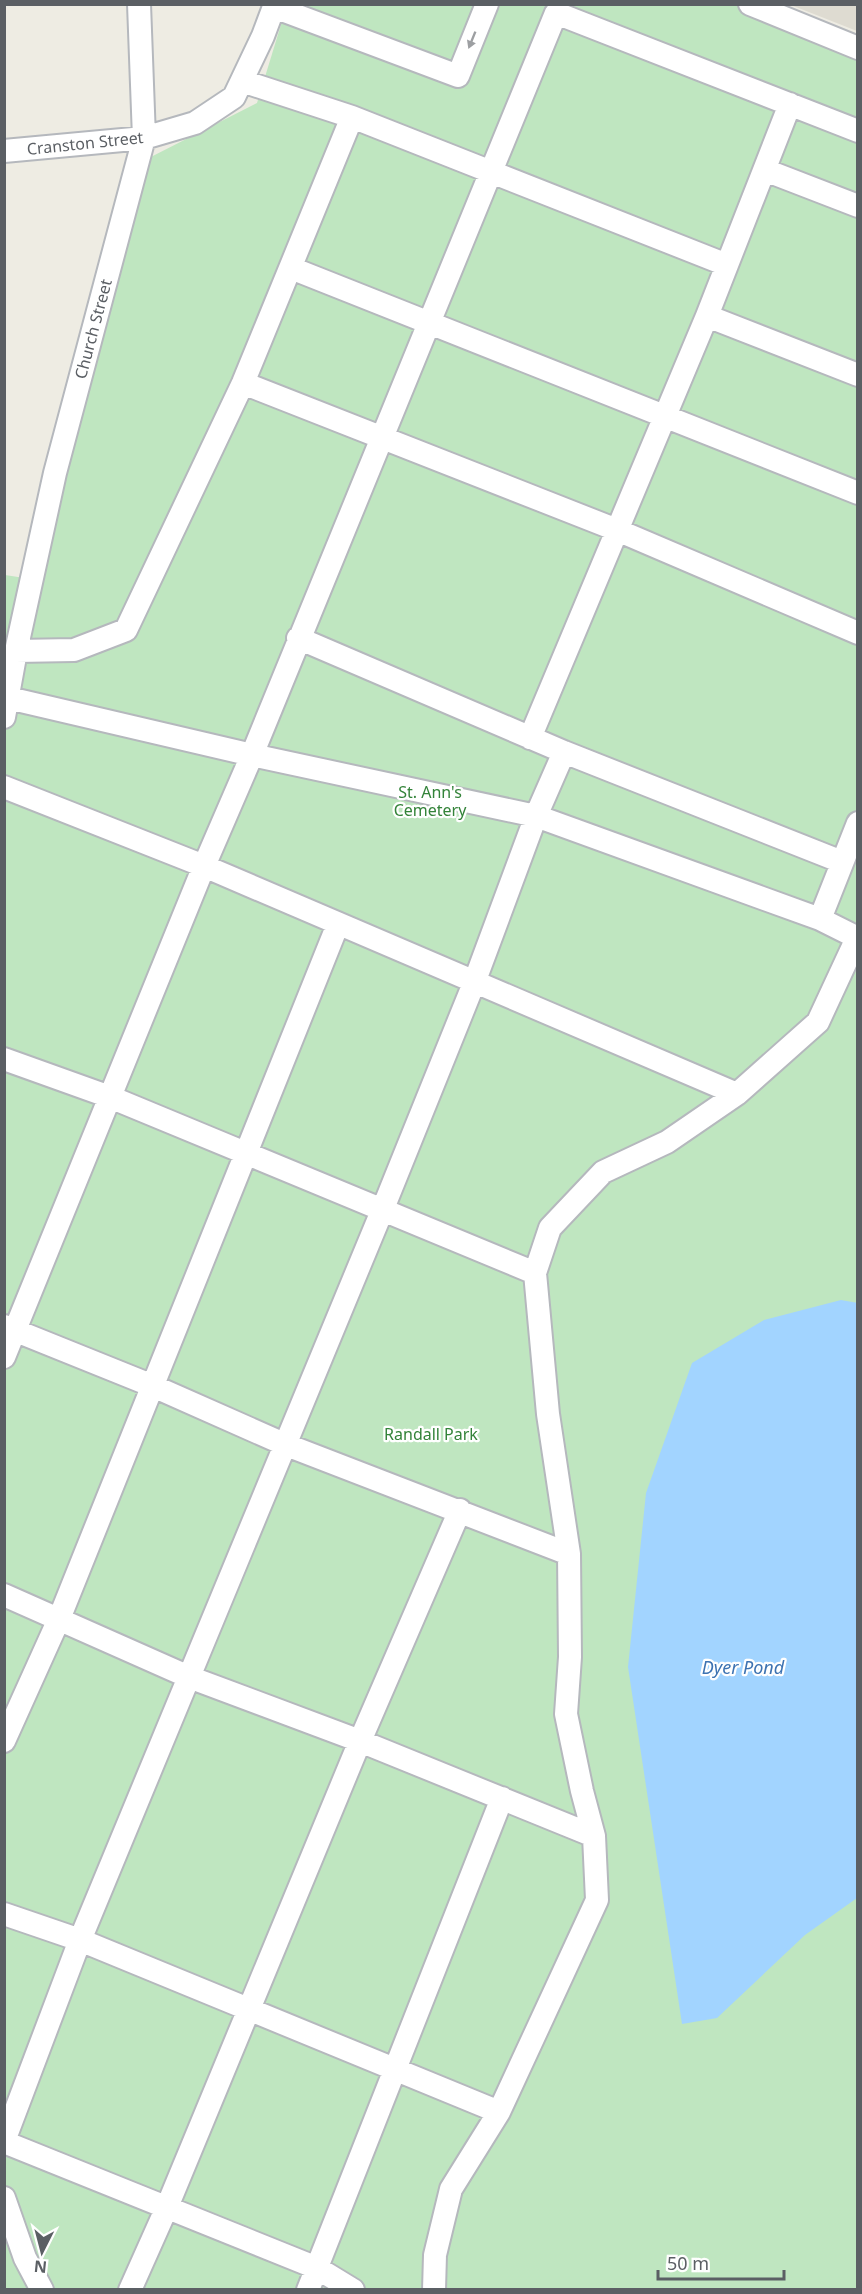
<svg xmlns="http://www.w3.org/2000/svg" width="862" height="2294" font-family="'Noto Sans',sans-serif">
	<rect width="100%" height="100%" fill="#eeece3"/>
	<path fill="#dedbd1" d="M791 5H857V31Z"/>
	<path fill="#bfe6c0" d="M287 5H745L858 50 857 2289H5V575L31 579 141 162 257 103Z"/>
	<path fill="#a2d4ff" d="M841 1300 858 1303 857 1898 805 1935 717 2018 682 2024 628 1667 646 1493 692 1363 764 1320Z"/>
	<g fill="none" stroke-linecap="round" stroke-linejoin="round">
		<defs>
			<path id="minor" d="M750 4 858 48
				M274 7 458 76 487 4
				M242 81 352 117 727 265
				M4 151 144 138 195 123 234 97 263 36 275 4
				M765 170 858 206
				M291 268 858 493
				M707 316 858 375
				M243 383 617 530 858 633
				M298 638 564 752 842 862
				M16 651 55 473 144 138 139 4
				M4 697 252 755 536 816 820 919 858 938
				M4 717 16 651 74 650 126 630 243 383 352 117
				M530 738 707 316 790 104
				M4 787 204 866 737 1094
				M820 919 858 823
				M4 1059 110 1097 535 1273
				M4 1326 153 1386 284 1444 569 1554 570 1657 566 1714 582 1791 594 1836 597 1900 499 2112 451 2189 435 2255 434 2290
				M4 1357 204 866 252 755 556 13 858 131
				M569 1554 548 1414 535 1273 550 1228 603 1172 667 1142 737 1094 818 1022 857 938
				M4 1595 189 1677 360 1741 594 1836
				M4 1741 59 1619 338 924
				M4 1914 80 1940 499 2112
				M4 2141 80 1940 382 1211 474 983 536 816 564 752
				M4 2142 317 2268 353 2290
				M4 2198 25 2258 42 2290
				M130 2290 167 2207 360 1741 460 1510
				M308 2290 502 1798"/>
		</defs>
		<use href="#minor" stroke="#b5b8bd" stroke-width="26"/>
		<use href="#minor" stroke="#fff" stroke-width="22"/>
	</g>
	<defs><path id="oneway-solid" d="M-6-.8H1V-3.2L6.5 0L1 3.2V.8H-6Z" transform="scale(1.5)"/></defs>
	<use fill="#9d9fa2" href="#oneway-solid" transform="translate(472 40) rotate(112)"/>
	<g text-anchor="middle" stroke-width="4.5" stroke-linejoin="round" paint-order="stroke">
		<g font-size="16" fill="#5b5f64" stroke="#fff">
			<text transform="translate(85 143) rotate(-6)" y="6">Cranston Street</text>
			<text transform="translate(93 329) rotate(-75)" y="6">Church Street</text>
		</g>
		<g font-size="16" fill="#338339" stroke="#fff">
			<text x="430" y="798">St. Ann's<tspan x="430" dy="18">Cemetery</tspan></text>
			<text x="431" y="1440">Randall Park</text>
		</g>
		<g font-size="18" font-style="italic" fill="#3d73b2" stroke="#fff">
			<text x="743" y="1674">Dyer Pond</text>
		</g>
	</g>
	<rect width="862" height="2294" fill="none" stroke="#5b5f64" stroke-width="12"/>
	<g transform="translate(42 2252) rotate(186)" stroke="#ffffff" stroke-width="4.5" paint-order="stroke">
	<path d="M0-4.5L10 22L0 15L-10 22Z" fill="#5b5f64"/>
	<text y="-9" font-size="16" font-weight="bold" text-anchor="middle" fill="#5b5f64">N</text>
	</g>
	<path d="M658 2270v9h126v-9" fill="none" stroke="#5b5f64" stroke-width="3"/>
	<text x="667" y="2270" font-size="18" fill="#5b5f64" stroke="#ffffff" stroke-width="4.5" paint-order="stroke">50 m</text>
</svg>
